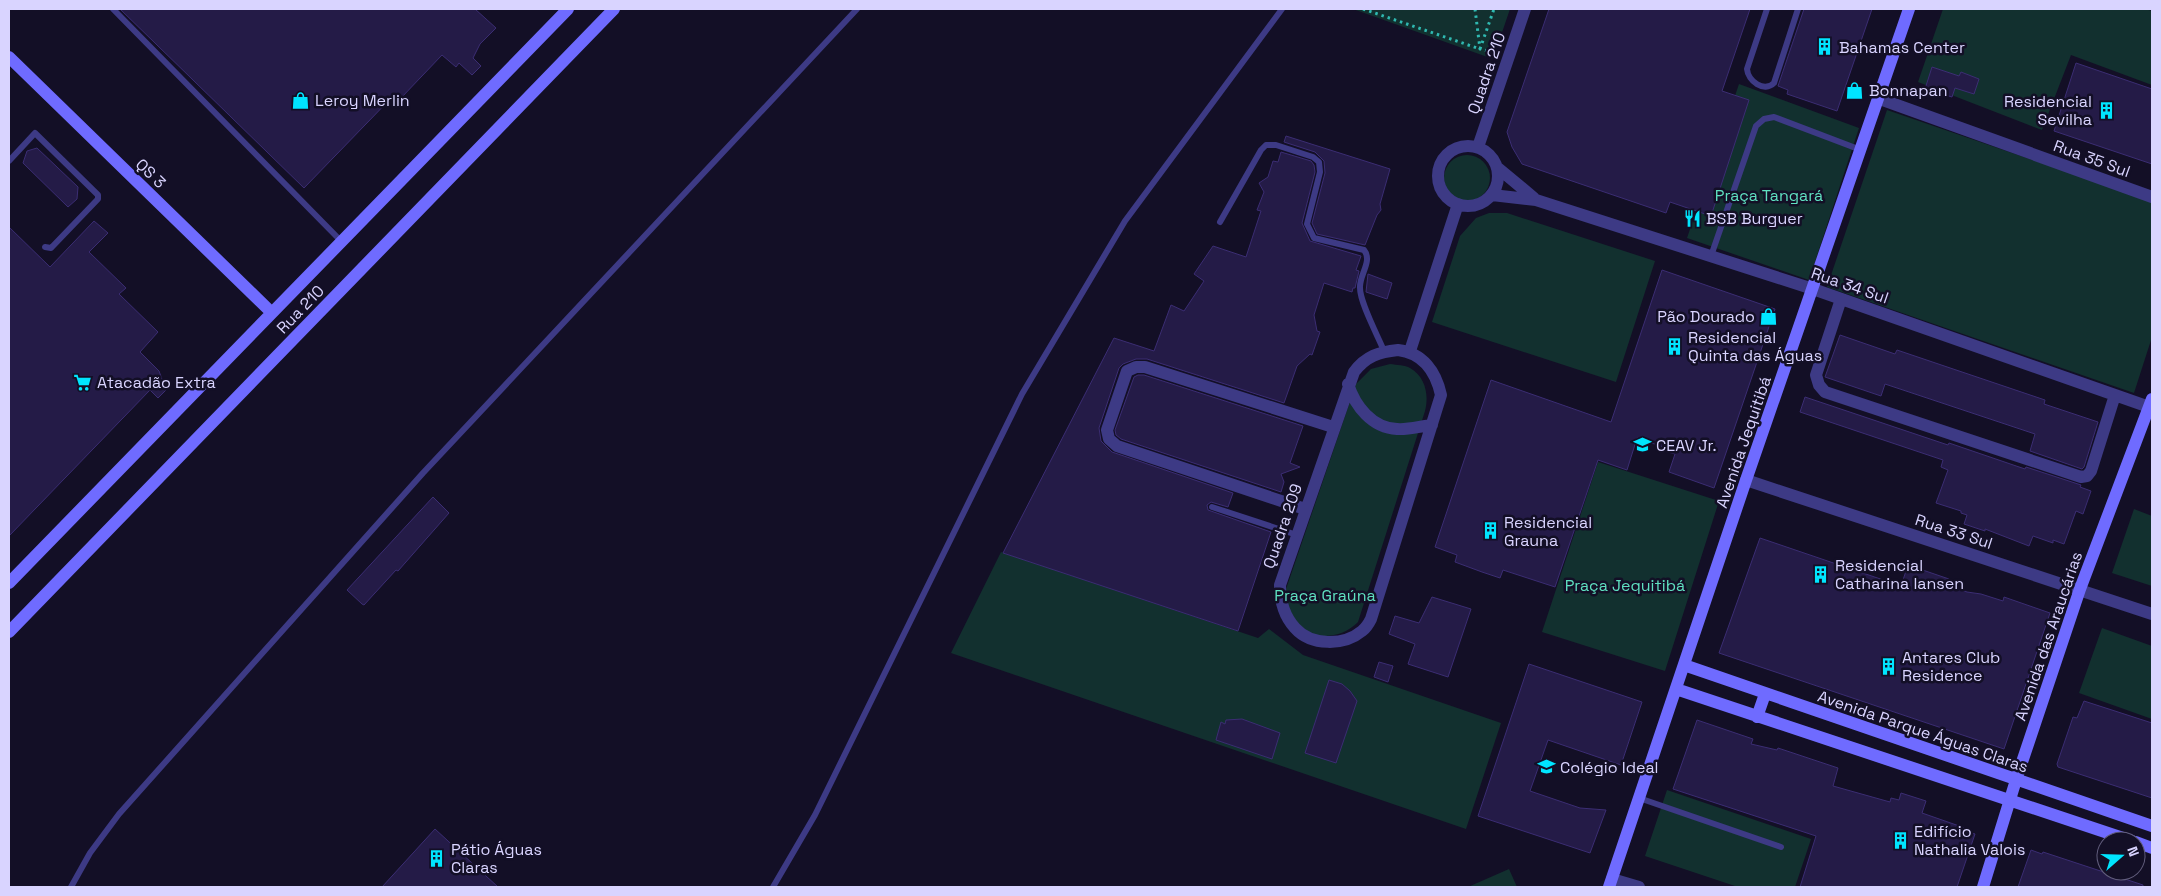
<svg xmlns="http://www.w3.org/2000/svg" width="2161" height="896" font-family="'Space Grotesk',sans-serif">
	<rect width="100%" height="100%" fill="#130f26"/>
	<path fill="#12302f" d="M1353 9H1510L1493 59Z
		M1943 9H2145L2152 11V85L2071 55 2042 130 1918 82Z
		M1739 84 1859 128 1809 280 1687 238Z
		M1887 110 2152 201V337L2134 393 1827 287Z
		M1444 178a23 23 0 1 1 46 0a23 23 0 1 1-46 0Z
		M1489 213H1507L1655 261 1616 382 1432 322 1460 236 1476 218Z
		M1390 364C1397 365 1405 365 1410 368 1426 377 1429 396 1425 411L1358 622C1340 640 1310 642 1293 620 1288 614 1286 603 1284 595L1356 384 1371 369Z
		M1598 462 1719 501 1665 671 1542 632Z
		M2134 509 2152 516V586L2112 573Z
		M1001 552 1258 638 1269 629 1303 655 1501 723 1466 829 951 653Z
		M2102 628 2152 646V719L2079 693Z
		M1667 790 1811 839 1795 887H1738L1645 856Z
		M1509 869 1517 887H1468Z"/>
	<path fill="#241b47" stroke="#3b2d73" d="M120 9H475L496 28 480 44 473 58 481 66 472 75 459 63 456 67 442 55 401 98 396 93 304 188Z
		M1549 9H1750L1722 91 1749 100 1711 216 1670 202 1666 213 1522 164 1512 147 1507 132Z
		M1804 9H1872L1837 111 1787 94 1788 90 1778 86Z
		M2076 63 2152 89V164L2054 131Z
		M1932 67 1959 76 1961 72 1979 79 1974 94 1955 88 1952 97 1925 89Z
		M1286 136 1390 169 1380 204 1381 210 1377 215 1365 245 1317 234 1312 223 1325 173 1324 161 1315 152 1284 142Z
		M37 148 78 187 77 199 68 207 23 163 27 151Z
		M1281 152 1311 161 1314 165 1315 172 1302 223 1310 241 1361 256 1356 270 1359 271 1355 288H1353L1352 292 1324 283 1314 315 1317 331 1320 332 1312 355 1310 354 1297 366 1284 403 1147 359H1136L1123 364 1119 368 1099 428 1101 441 1112 452 1233 493 1228 507 1211 502 1207 505 1208 510 1271 532 1238 631 1003 553 1114 338 1154 351 1171 305 1184 311 1204 281 1194 274 1213 246 1246 257 1261 211 1257 210 1264 192 1259 183 1268 177 1273 161 1278 162Z
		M94 221 108 233 89 252 126 288 119 294 158 332 140 352 159 371 166 390 158 398 150 390 9 536V227L50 267Z
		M1662 270 1775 309 1714 488 1669 472 1675 454 1668 452 1669 449 1637 438 1627 470 1598 460 1555 587 1503 570 1500 578 1482 572 1455 562 1457 555 1435 547 1491 380 1611 422Z
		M1368 274 1392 283 1387 299 1366 292Z
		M1840 335 1895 354 1897 350 1965 373 2045 400 2044 404 2098 422 2084 467 2082 469 2030 451 2035 434 1885 384 1881 396 1825 377Z
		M1138 375H1144L1303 426 1290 463 1300 467 1281 474 1284 482 1281 492 1121 439 1116 435 1115 430 1134 377Z
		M1805 397 1948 445 1949 443 2025 469 2026 467 2081 485 2080 487 2091 491 2083 514 2076 511 2064 544 2053 540V543L2033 536 2029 546 1985 529V531L1964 524 1967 515 1961 513V511L1936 503 1948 470 1941 467 1943 460 1800 412Z
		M433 497 449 513 398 571 396 570 364 605 362 604 347 590Z
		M1760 538 1901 586 1908 565 1949 579 1947 584 1967 592 1981 594 2003 601 2004 597 2050 613 2004 749 1719 653Z
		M1432 597 1471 609 1448 677 1408 664 1415 644 1389 634 1395 616 1419 623Z
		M1379 662 1393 666 1388 682 1374 677Z
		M1529 664 1642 702 1621 765 1548 740 1530 791 1580 808 1606 810 1590 853 1478 816Z
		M1329 680 1342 684 1350 691 1357 701 1336 763 1305 753Z
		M2084 701 2152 723V798L2058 767 2057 764 2073 717 2077 718Z
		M1242 719 1280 733 1272 759 1216 740 1221 722 1225 724 1226 720Z
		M1697 720 1753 739 1751 744 1777 750 1778 748 1838 768 1833 786 1890 802 1891 798 1899 800 1901 793 1926 801 1922 813 1965 828V830L1975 834 1957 887H1800L1816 836 1673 789Z
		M435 829 498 887H382Z
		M2031 850 2042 854 2043 852 2143 885V887H2018Z"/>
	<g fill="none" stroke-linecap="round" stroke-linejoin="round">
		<path stroke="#2fb8b0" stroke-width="3" stroke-dasharray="2.5 4" stroke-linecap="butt" d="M1363 9 1480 49 1494 9
			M1475 9 1480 49 1496 53"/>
		<path stroke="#3d3a85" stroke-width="6" d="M113 9 342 242
			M1767 9 1747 69C1748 81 1764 93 1774 83L1798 9
			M9 161 35 133 98 195V199L51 248 45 247
			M1220 222 1261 150 1266 145H1276L1313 157 1319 162 1320 172 1307 224 1314 238 1364 250C1373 261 1359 275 1360 288 1360 303 1378 336 1384 351
			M1711 256 1756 126 1764 119 1774 117 1861 150
			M1212 507 1297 535
			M1639 798 1781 847
			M71 887 90 853 119 814 423 473 857 9
			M773 887 815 815 1022 394 1125 221 1282 9"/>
		<path stroke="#3d3a85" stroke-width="12" d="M1880 99 2152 197
			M1438 176a30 30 0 1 1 60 0a30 30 0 1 1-60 0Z
			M1478 147 1525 9
			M1498 168 1534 198
			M1492 195 1536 200 1813 289 2152 408
			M1841 299 1816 375 1819 385 1825 392 2081 477 2087 476 2091 471 2115 395
			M1398 350C1423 353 1436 372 1441 395L1371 619C1369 623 1366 628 1362 631 1344 646 1311 646 1295 628 1284 616 1280 600 1280 585L1354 372C1366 356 1379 352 1398 350Z
			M1410 351 1458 204
			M1348 384C1355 406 1372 428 1397 429 1408 430 1421 426 1432 425
			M1746 480 2152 614
			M1305 509 1117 446 1109 439 1107 430 1127 371 1136 367H1145L1333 427
			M1612 879 1639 887"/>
		<path stroke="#6f6bff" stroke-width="12" d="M9 57 271 312
			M9 583 568 9
			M9 632 614 9
			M1684 665 2152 826
			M1676 689 2132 841
			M1757 717 1765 694
			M2136 842 2152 848
			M1609 887 1746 480 1909 9
			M1983 887 2016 780 2080 589 2152 399"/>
	</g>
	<defs>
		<symbol id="building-bare" viewBox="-9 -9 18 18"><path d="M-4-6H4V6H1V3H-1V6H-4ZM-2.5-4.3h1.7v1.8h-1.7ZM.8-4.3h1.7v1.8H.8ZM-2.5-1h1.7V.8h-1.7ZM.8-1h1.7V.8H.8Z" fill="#00e5ff" stroke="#130f26" stroke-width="2.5" paint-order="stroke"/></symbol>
		<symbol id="shop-bare" viewBox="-9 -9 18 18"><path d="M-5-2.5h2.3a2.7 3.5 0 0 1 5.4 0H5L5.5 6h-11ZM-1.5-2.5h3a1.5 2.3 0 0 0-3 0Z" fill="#00e5ff" stroke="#130f26" stroke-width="2.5" paint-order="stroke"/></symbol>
		<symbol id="restaurant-bare" viewBox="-9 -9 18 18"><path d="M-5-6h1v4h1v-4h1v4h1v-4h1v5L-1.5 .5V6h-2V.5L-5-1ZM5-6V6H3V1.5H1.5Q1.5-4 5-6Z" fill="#00e5ff" stroke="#130f26" stroke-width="2.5" paint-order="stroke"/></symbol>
		<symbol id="supermarket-bare" viewBox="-9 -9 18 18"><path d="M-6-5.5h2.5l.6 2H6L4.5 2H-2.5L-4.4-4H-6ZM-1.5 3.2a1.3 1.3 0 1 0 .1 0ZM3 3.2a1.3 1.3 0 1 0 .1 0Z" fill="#00e5ff" stroke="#130f26" stroke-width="2.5" paint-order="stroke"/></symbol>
		<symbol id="school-bare" viewBox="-9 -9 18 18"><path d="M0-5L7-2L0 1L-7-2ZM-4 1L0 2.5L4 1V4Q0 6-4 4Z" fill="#00e5ff" stroke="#130f26" stroke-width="2.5" paint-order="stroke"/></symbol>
	</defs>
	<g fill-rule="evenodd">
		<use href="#building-bare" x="1812" y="34" width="25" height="25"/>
		<use href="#shop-bare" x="1842" y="78" width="25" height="25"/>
		<use href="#shop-bare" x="288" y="88" width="25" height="25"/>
		<use href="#building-bare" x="2094" y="98" width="25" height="25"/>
		<use href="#restaurant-bare" x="1680" y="206" width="25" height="25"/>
		<use href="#shop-bare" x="1756" y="304" width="25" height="25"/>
		<use href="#building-bare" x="1662" y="334" width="25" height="25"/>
		<use href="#supermarket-bare" x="70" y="370" width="25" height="25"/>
		<use href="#school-bare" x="1630" y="432" width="25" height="25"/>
		<use href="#building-bare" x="1478" y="518" width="25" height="25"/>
		<use href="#building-bare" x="1808" y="562" width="25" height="25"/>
		<use href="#building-bare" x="1876" y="654" width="25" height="25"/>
		<use href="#school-bare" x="1534" y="754" width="25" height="25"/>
		<use href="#building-bare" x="1888" y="828" width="25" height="25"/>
		<use href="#building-bare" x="424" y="846" width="25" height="25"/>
	</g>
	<g text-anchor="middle" stroke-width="5" stroke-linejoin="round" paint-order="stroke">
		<g font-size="16" fill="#d9d4ff" stroke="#130f26" text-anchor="start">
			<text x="1839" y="53">Bahamas Center</text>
			<text x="1869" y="96">Bonnapan</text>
			<text x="315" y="106">Leroy Merlin</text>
			<text x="2092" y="107" text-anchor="end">Residencial<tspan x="2092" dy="18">Sevilha</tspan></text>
			<text x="1706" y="224">BSB Burguer</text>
			<text x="1755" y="322" text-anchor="end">Pão Dourado</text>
			<text x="1688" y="343">Residencial<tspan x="1688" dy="18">Quinta das Águas</tspan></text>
			<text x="97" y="388">Atacadão Extra</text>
			<text x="1656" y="451">CEAV Jr.</text>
			<text x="1504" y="528">Residencial<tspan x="1504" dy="18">Grauna</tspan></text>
			<text x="1835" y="571">Residencial<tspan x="1835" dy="18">Catharina Iansen</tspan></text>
			<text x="1902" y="663">Antares Club<tspan x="1902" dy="18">Residence</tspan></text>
			<text x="1560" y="773">Colégio Ideal</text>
			<text x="1914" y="837">Edifício<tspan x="1914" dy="18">Nathalia Valois</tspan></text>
			<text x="451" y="855">Pátio Águas<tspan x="451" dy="18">Claras</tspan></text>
		</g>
		<g font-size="16" fill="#d9d4ff" stroke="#130f26">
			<text transform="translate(1486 73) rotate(-71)" y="6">Quadra 210</text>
			<text transform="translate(2092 158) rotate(20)" y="6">Rua 35 Sul</text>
			<text transform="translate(151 173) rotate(44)" y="6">QS 3</text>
			<text transform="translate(1850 285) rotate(19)" y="6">Rua 34 Sul</text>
			<text transform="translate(300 309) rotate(-46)" y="6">Rua 210</text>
			<text transform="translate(1743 442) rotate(-71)" y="6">Avenida Jequitibá</text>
			<text transform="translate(1282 526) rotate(-71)" y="6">Quadra 209</text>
			<text transform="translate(1954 531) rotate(18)" y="6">Rua 33 Sul</text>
			<text transform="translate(2048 636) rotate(-71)" y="6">Avenida das Araucárias</text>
			<text transform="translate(1923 731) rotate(19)" y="6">Avenida Parque Águas Claras</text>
		</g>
		<g font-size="16" fill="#5fe0c0" stroke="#130f26">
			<text x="1769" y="201">Praça Tangará</text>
			<text x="1625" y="591">Praça Jequitibá</text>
			<text x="1325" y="601">Praça Graúna</text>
		</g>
	</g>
	<rect width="2161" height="896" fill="none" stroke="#d9d4ff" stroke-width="20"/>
	<g transform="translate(2121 856) rotate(70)"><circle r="24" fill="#130f26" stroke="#625e7d"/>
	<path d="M0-4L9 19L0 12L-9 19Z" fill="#00e5ff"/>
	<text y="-8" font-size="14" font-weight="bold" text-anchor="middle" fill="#d9d4ff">N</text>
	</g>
</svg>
